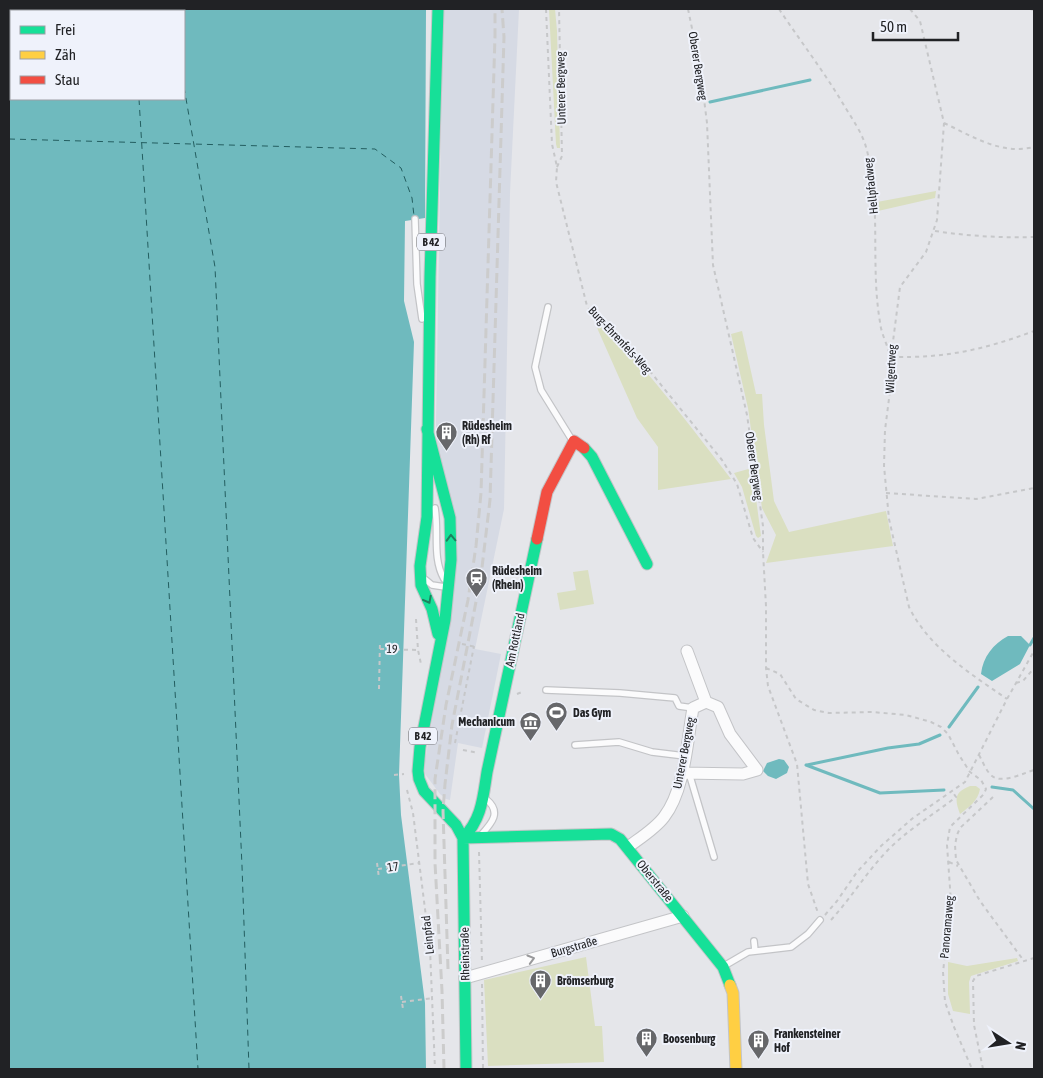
<svg xmlns="http://www.w3.org/2000/svg" width="1043" height="1078" font-family="'Asap Condensed',sans-serif">
	<rect width="100%" height="100%" fill="#e5e6ea"/>
	<path fill="#d6dae4" d="M443 9H519L510 193 504 509 475 649 501 654 482 748 458 743 450 800 446 799 440 794 425 774V761L454 592 437 457 436 424Z"/>
	<path fill="#dadfc1" d="M549 9H555L557 31 560 148H557L556 144Z
		M936 191 935 198 878 211 877 202Z
		M596 323C618 338 635 359 653 380 680 412 705 445 731 479L658 490V447L637 418 598 330Z
		M742 331 756 394H762L764 425 774 501 789 532 886 511 893 546 766 563 776 535 762 508 748 408 731 334Z
		M752 468 761 536 758 538 756 536 742 487 734 473Z
		M588 570 594 604 560 610 557 593 576 590 573 572Z
		M970 786H976L980 789C978 801 969 807 960 814 954 798 955 792 970 786Z
		M586 957 595 1026H602L604 1062 488 1066 484 980Z
		M1017 958 1018 961 971 976 969 982 970 1014 953 1011 948 994V962L967 966Z"/>
	<path fill="#6fbabe" fill-rule="evenodd" d="M9 9H426L425 218 405 221 404 301 414 342 399 775 401 815 425 1003 426 1069H9ZM11 11H184V99H11Z
		M1008 636H1021L1030 645 1020 664 992 681 981 674C983 657 993 644 1008 636Z
		M779 759 784 760 789 767 787 773 776 779 768 776 763 771 767 763Z"/>
	<g fill="none" stroke-linecap="round" stroke-linejoin="round">
		<path stroke="#6fbabe" stroke-width="3" d="M710 102 810 80
			M1030 645 1034 638
			M949 727 978 687
			M806 765 880 793 944 790
			M807 765 888 748 919 744 940 735
			M992 787 1013 790 1034 809"/>
		<path stroke="#235e60" stroke-width="1" stroke-dasharray="6 5" stroke-linecap="butt" d="M133 9 134 11
			M170 9 171 11
			M184 87 215 267 242 866 249 1069
			M139 99 198 1069
			M9 139 375 149 401 168 412 198 414 216"/>
		<defs>
			<path id="lane" d="M415 219 417 284 422 319
				M548 307 535 367 541 390 572 440
				M435 508C439 532 432 558 444 579
				M426 580 432 585 445 587
				M546 690 620 693 675 698 679 706 693 708
				M575 745 619 742 652 752 685 756
				M689 773 714 857
				M481 835C492 823 502 812 486 799
				M754 941 755 951
				M724 966 748 952 791 947 808 934 820 920"/>
			<path id="street" d="M682 773 743 774 757 770 730 734 718 707 706 702
				M628 847C640 838 655 829 664 817 685 790 687 741 693 708L706 702 687 651
				M465 978 683 916"/>
			<path id="fast" d="M438 9 430 277 427 517 420 566 421 585 432 609 438 634
				M427 429 450 518 451 560 445 620 420 747 418 771 419 779 424 791 456 825 463 838 466 1069
				M584 448 592 457 647 564
				M463 838C482 819 483 797 487 772L537 539
				M463 838 611 834 620 839 723 967 730 985"/>
			<path id="slow" d="M730 985 733 993 736 1069"/>
			<path id="jam" d="M537 539 547 492 574 441 584 448"/>
		</defs>
		<use href="#lane" stroke="#c3c4c7" stroke-width="8"/>
		<use href="#street" stroke="#c3c4c7" stroke-width="13"/>
		<use href="#fast" stroke="#c3c4c7" stroke-width="13"/>
		<use href="#slow" stroke="#c3c4c7" stroke-width="13"/>
		<use href="#jam" stroke="#c3c4c7" stroke-width="13"/>
		<path stroke="#c6c7c9" stroke-width="2" stroke-dasharray="4 4" stroke-linecap="butt" d="M546 9 552 144 557 167 556 182 587 306 595 317 612 330 649 370 722 460 737 484 753 538 763 552
			M688 9 700 67 707 123 713 265 747 415 763 526V552L766 606V668L768 686 797 764 808 884 818 913
			M779 9C801 42 825 73 845 107 853 120 862 133 866 147 882 204 870 265 880 322 881 333 887 344 890 355
			M910 9 920 21 944 123 937 220 926 252 900 287 891 357 890 391 885 430 884 466 889 519 909 607C929 648 971 674 1007 699
			M1030 9 1034 10
			M944 123C974 137 1001 155 1034 147
			M557 167 562 156 559 9
			M935 231C968 236 1001 238 1034 237
			M891 357C946 358 983 350 1034 331
			M886 493 976 499 1034 488
			M416 619 418 650 421 664
			M462 644 476 647
			M380 649 417 650
			M766 668 780 674 796 699 814 710 829 713 872 712 906 715 931 722 941 727 948 734 959 755 970 772 981 780 986 789 984 794 950 827 947 845 951 902 943 972 945 1002 954 1027 972 1069
			M1016 683 1023 681 1034 668
			M379 689 380 641
			M517 694 522 692
			M455 743 474 646
			M463 750 478 753
			M979 755C983 762 986 771 992 776 1002 784 1024 773 1034 770
			M394 775 404 774
			M407 790 413 813 430 949 435 1069
			M993 797 960 828 957 835 955 845 956 860 980 901 1024 961
			M479 852 482 962
			M949 862 958 866
			M377 863 379 878
			M378 869 419 863
			M825 915 837 901 857 872 881 846 913 818 965 782 1007 699 1034 651
			M831 920C851 898 866 873 887 851 907 830 933 815 956 797L952 791
			M482 984 483 1069
			M401 996 403 1009
			M402 1002 433 998
			M983 1069 974 1025 973 981 976 976 1034 958"/>
		<use href="#lane" stroke="#fbfbfc" stroke-width="5.5"/>
		<use href="#street" stroke="#fbfbfc" stroke-width="11"/>
		<use href="#fast" stroke="#16e098" stroke-width="11"/>
		<use href="#slow" stroke="#ffcf43" stroke-width="11"/>
		<use href="#jam" stroke="#f24e42" stroke-width="11"/>
		<path stroke="#ccc" stroke-width="3" stroke-dasharray="10 5" stroke-linecap="butt" d="M448 969 443 811 445 784 452 725 481 576 490 500 504 37 502 9
			M444 1069 442 991 435 863V779L446 705 468 600 476 546 481 493 495 36V9"/>
	</g>
	<defs><path id="oneway-chevron" d="M-2-3.5L2.5 0L-2 3.5" fill="none" stroke-width="1.6" stroke-linecap="round" stroke-linejoin="round" transform="scale(1.25)"/></defs>
	<g stroke="#1c815e">
		<use href="#oneway-chevron" transform="translate(451 538) rotate(-92)"/>
		<use href="#oneway-chevron" transform="translate(428 600) rotate(62)"/>
	</g>
	<use stroke="#99999b" href="#oneway-chevron" transform="translate(531 959) rotate(-16)"/>
	<defs>
		<symbol id="building-pin" viewBox="-11 -11 22 30"><path d="M0 17L-7.5 6A9.5 9.5 0 1 1 7.5 6Z" fill="#66676a" stroke="#eff2fb"/><path d="M-4-6H4V6H1V3H-1V6H-4ZM-2.5-4.3h1.7v1.8h-1.7ZM.8-4.3h1.7v1.8H.8ZM-2.5-1h1.7V.8h-1.7ZM.8-1h1.7V.8H.8Z" fill="#fff"/></symbol>
		<symbol id="station-pin" viewBox="-11 -11 22 30"><path d="M0 17L-7.5 6A9.5 9.5 0 1 1 7.5 6Z" fill="#66676a" stroke="#eff2fb"/><path d="M-3-6H3Q5-6 5-4V2Q5 4 3 4L4.5 6H3L1.5 4h-3L-3 6H-4.5L-3 4Q-5 4-5 2V-4Q-5-6-3-6ZM-3.5-4v3h7v-3ZM-3.5 1v1.5H-2V1ZM2 1v1.5H3.5V1Z" fill="#fff"/></symbol>
		<symbol id="stadium-pin" viewBox="-11 -11 22 30"><path d="M0 17L-7.5 6A9.5 9.5 0 1 1 7.5 6Z" fill="#66676a" stroke="#eff2fb"/><path d="M0-5a6.5 5 0 1 0 0 10a6.5 5 0 1 0 0-10ZM-3.5-1.8h7v3.6h-7Z" fill="#fff"/></symbol>
		<symbol id="museum-pin" viewBox="-11 -11 22 30"><path d="M0 17L-7.5 6A9.5 9.5 0 1 1 7.5 6Z" fill="#66676a" stroke="#eff2fb"/><path d="M0-6L6-3V-2H-6V-3ZM-5-1h2V3h-2ZM-1-1h2V3h-2ZM3-1h2V3H3ZM-6 4H6V6H-6Z" fill="#fff"/></symbol>
	</defs>
	<g fill-rule="evenodd">
		<use href="#building-pin" x="434" y="420" width="25" height="34"/>
		<use href="#station-pin" x="464" y="566" width="25" height="34"/>
		<use href="#stadium-pin" x="544" y="700" width="25" height="34"/>
		<use href="#museum-pin" x="518" y="710" width="25" height="34"/>
		<use href="#building-pin" x="528" y="968" width="25" height="34"/>
		<use href="#building-pin" x="634" y="1026" width="25" height="34"/>
		<use href="#building-pin" x="746" y="1028" width="25" height="34"/>
	</g>
	<g text-anchor="middle" stroke-width="4" stroke-linejoin="round" paint-order="stroke">
		<g fill="#eff2fb" stroke="#5f6065" stroke-width="1">
			<rect x="417" y="233.5" width="28" height="17" rx="4"/>
			<rect x="409" y="727.5" width="28" height="17" rx="4"/>
		</g>
		<g font-size="11" font-weight="bold" fill="#212225">
			<text x="431" y="246">B 42</text>
			<text x="423" y="740">B 42</text>
		</g>
		<g font-size="12" fill="#212225" stroke="#eff2fb">
			<text transform="translate(698 66) rotate(81)" y="4">Oberer Bergweg</text>
			<text transform="translate(561 88) rotate(-91)" y="4">Unterer Bergweg</text>
			<text transform="translate(871 186) rotate(-96)" y="4">Hellpfadweg</text>
			<text transform="translate(620 340) rotate(47)" y="4">Burg-Ehrenfels-Weg</text>
			<text transform="translate(891 369) rotate(-87)" y="4">Wilgertweg</text>
			<text transform="translate(754 466) rotate(82)" y="4">Oberer Bergweg</text>
			<text transform="translate(515 640) rotate(-78)" y="4">Am Rottland</text>
			<text transform="translate(392 649) rotate(2)" y="4">19</text>
			<text transform="translate(684 753) rotate(-79)" y="4">Unterer Bergweg</text>
			<text transform="translate(393 867) rotate(-9)" y="4">17</text>
			<text transform="translate(655 881) rotate(51)" y="4">Oberstraße</text>
			<text transform="translate(947 927) rotate(-85)" y="4">Panoramaweg</text>
			<text transform="translate(428 935) rotate(-96)" y="4">Leinpfad</text>
			<text transform="translate(574 947) rotate(-16)" y="4">Burgstraße</text>
			<text transform="translate(465 954) rotate(-91)" y="4">Rheinstraße</text>
		</g>
		<g font-size="12" font-weight="bold" fill="#212225" stroke="#eff2fb" text-anchor="start">
			<text x="462" y="430">Rüdesheim<tspan x="462" dy="14">(Rh) Rf</tspan></text>
			<text x="492" y="575">Rüdesheim<tspan x="492" dy="14">(Rhein)</tspan></text>
			<text x="573" y="717">Das Gym</text>
			<text x="515" y="726" text-anchor="end">Mechanicum</text>
			<text x="557" y="985">Brömserburg</text>
			<text x="774" y="1038">Frankensteiner<tspan x="774" dy="14">Hof</tspan></text>
			<text x="663" y="1043">Boosenburg</text>
		</g>
	</g>
	<rect width="1043" height="1078" fill="none" stroke="#212225" stroke-width="20"/>
	<rect x="10" y="10" width="175" height="90" fill="#eff2fb" stroke="#9d9fa5"/>
	<rect x="20" y="26" width="25" height="8" fill="#16e098" stroke="#9d9fa5"/>
	<text x="55" y="35" font-size="15" fill="#212225">Frei</text>
	<rect x="20" y="51" width="25" height="8" fill="#ffcf43" stroke="#9d9fa5"/>
	<text x="55" y="60" font-size="15" fill="#212225">Zäh</text>
	<rect x="20" y="76" width="25" height="8" fill="#f24e42" stroke="#9d9fa5"/>
	<text x="55" y="85" font-size="15" fill="#212225">Stau</text>
	<g transform="translate(1008 1043) rotate(102)" stroke="#eff2fb" stroke-width="4" paint-order="stroke">
	<path d="M0-4L9 19L0 12L-9 19Z" fill="#212225"/>
	<text y="-8" font-size="14" font-weight="bold" text-anchor="middle" fill="#212225">N</text>
	</g>
	<path d="M873 32v8h85v-8" fill="none" stroke="#212225" stroke-width="2.5"/>
	<text x="880" y="32" font-size="15" fill="#212225" stroke="#eff2fb" stroke-width="4" paint-order="stroke">50 m</text>
</svg>
